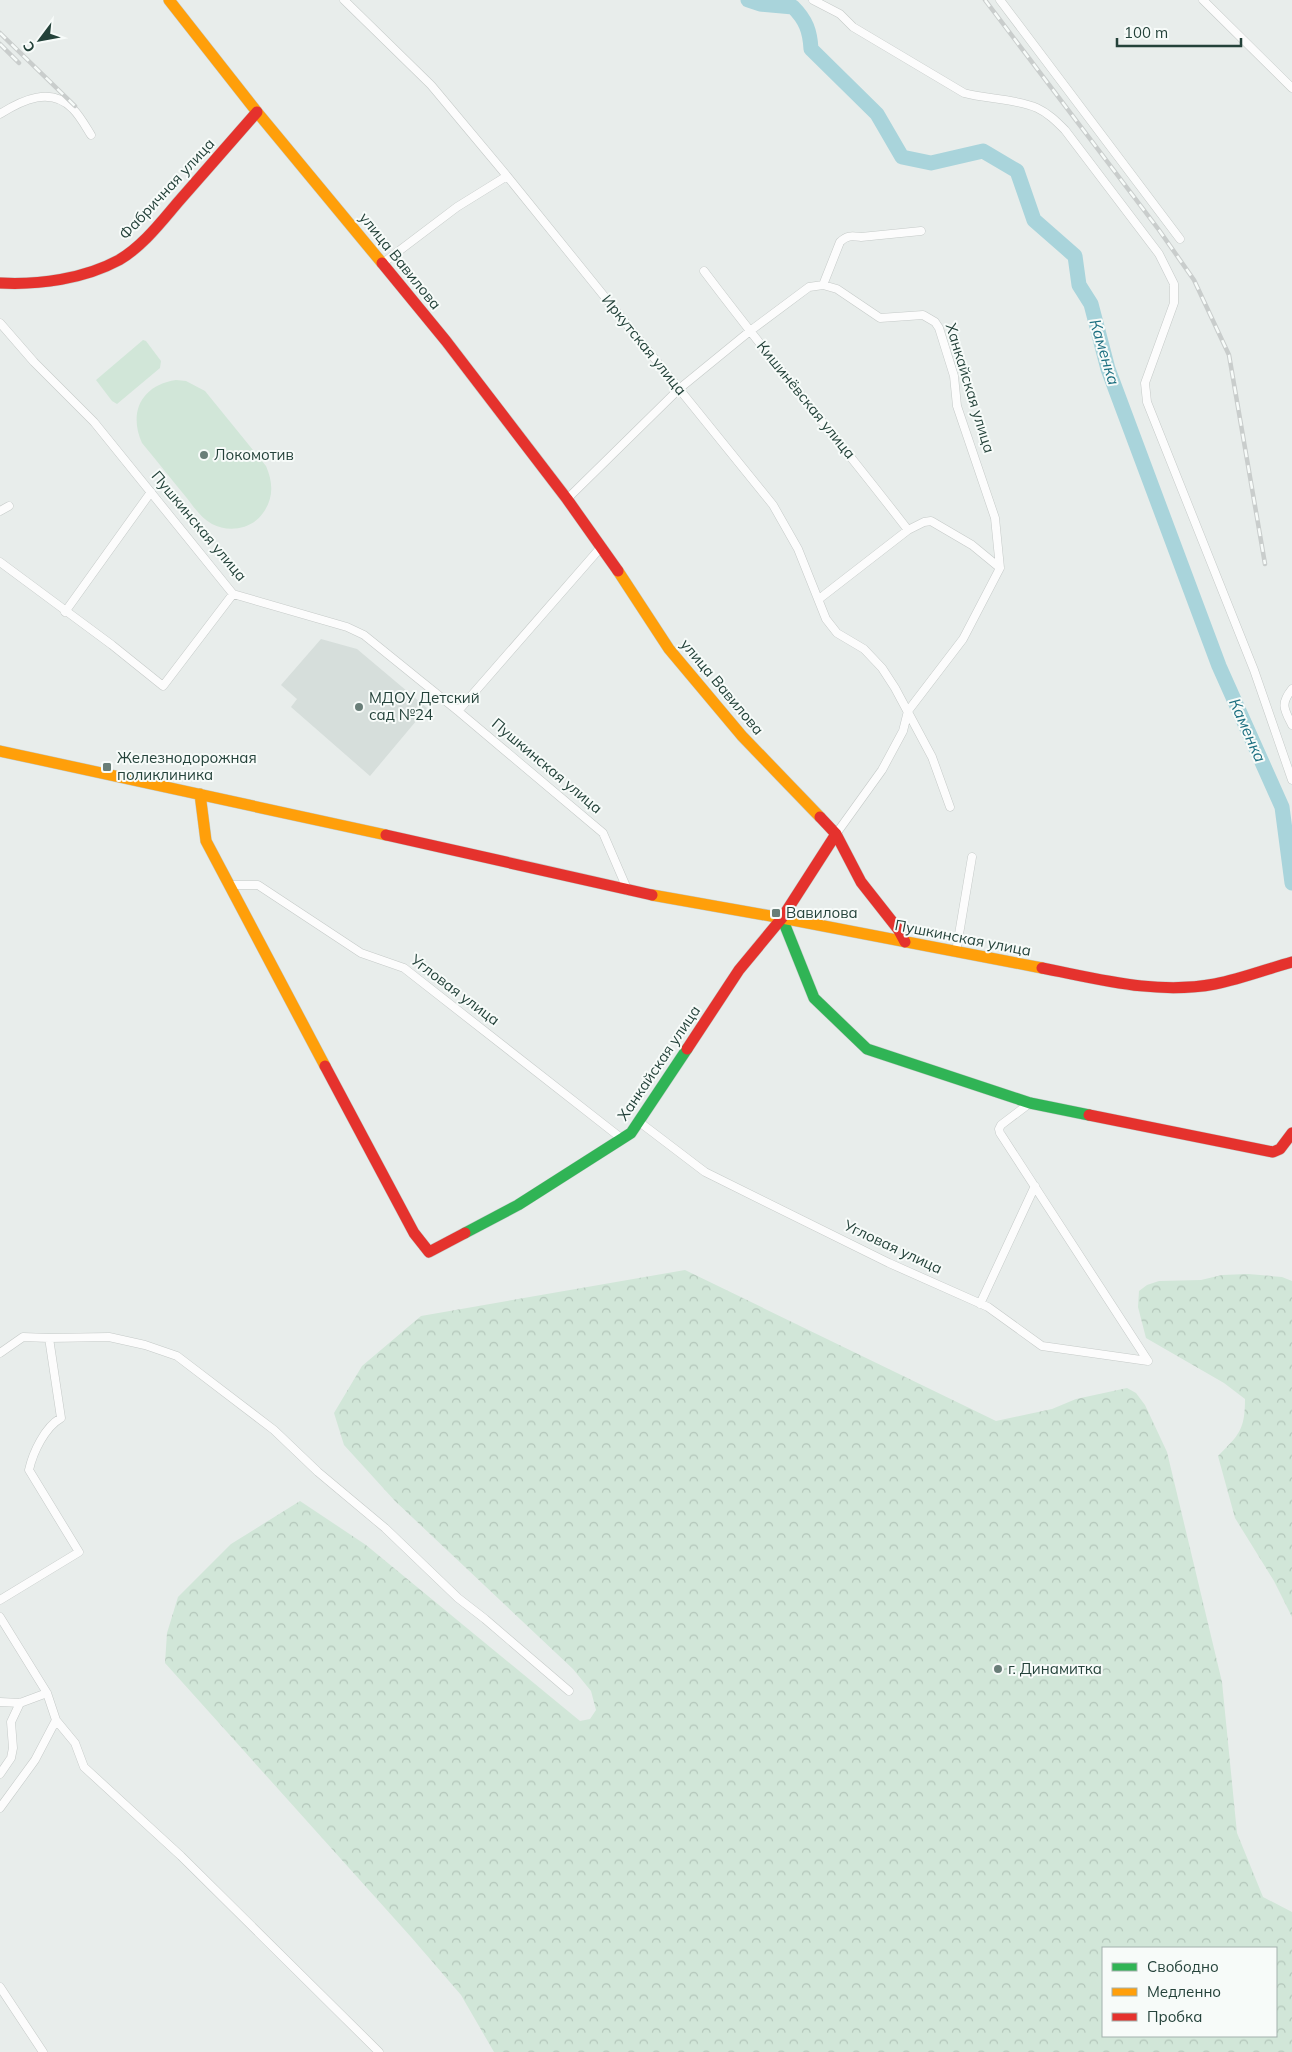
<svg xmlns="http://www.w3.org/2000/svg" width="1292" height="2052" font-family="Mulish,sans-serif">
	<defs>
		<pattern id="forest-crowns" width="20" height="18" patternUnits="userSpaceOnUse" patternTransform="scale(1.25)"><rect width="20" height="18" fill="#d1e6d8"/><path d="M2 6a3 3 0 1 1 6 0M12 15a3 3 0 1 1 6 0" fill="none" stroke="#b3c6ba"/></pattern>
	</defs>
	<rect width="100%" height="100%" fill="#e8edeb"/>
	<path fill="#d6dedb" d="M321 639 357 649 427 708 370 776 291 707 297 699 281 685Z"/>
	<path fill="url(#forest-crowns)" fill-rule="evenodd" d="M685 1270 996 1421 1052 1409 1076 1399 1127 1388 1136 1393 1145 1405 1167 1452 1222 1682 1237 1833 1263 1897 1292 1912V2052H494L461 1995 411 1937 165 1663 167 1633 178 1597 231 1544 300 1501 366 1545 580 1721 590 1719 596 1710 591 1691 573 1669 395 1501 344 1445 334 1413 362 1366 421 1316ZM1103 1948H1276V2036H1103Z
		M1248 1274 1282 1277 1292 1281V1617L1274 1581 1235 1518 1218 1456C1239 1435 1245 1430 1245 1399L1224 1383 1146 1338 1138 1307 1139 1291 1147 1285 1159 1281 1201 1280 1222 1275Z"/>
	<path fill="#d1e6d8" d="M143 340 146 341 161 361 160 368 117 404 112 401 96 380Z
		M176 380 186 381 205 391 266 466C273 482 274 498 263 513 252 529 229 533 212 524 201 518 193 506 186 497 171 479 157 461 142 443 128 412 142 385 176 380Z"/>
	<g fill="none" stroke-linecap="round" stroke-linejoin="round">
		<path stroke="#a9d4db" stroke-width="15" d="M748 0 760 4 793 7C806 20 810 31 811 49L877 114 902 157 931 163 983 151 1017 171 1034 220 1075 256 1079 285 1091 304 1108 369 1219 666 1282 807 1292 883"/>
		<defs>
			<path id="street" d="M344 0 431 85 507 176 773 505 798 549 826 619 837 633 864 649 882 668 895 688 932 757 950 807
				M813 0 840 14 853 27 964 93C985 99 1018 99 1037 108 1048 113 1056 121 1065 130L1159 254 1174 284V303L1145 383 1147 402 1254 670 1292 780
				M1000 0 1180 239
				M1203 0 1292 88
				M0 114C22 100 51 86 73 109 80 116 86 127 91 135
				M383 263 457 207 507 176
				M704 271C770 359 841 443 908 530
				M823 285 840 242C847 235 852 236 861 237L921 231
				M0 323 34 362 94 422 233 594 347 627 364 635 458 711 603 833 628 891
				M567 499 679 389 750 331 809 287 823 285 837 289 880 318 923 315 935 322 939 328 954 376 957 406 995 518 1000 568 963 639 908 711 903 731 882 770 836 834
				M0 511 9 506
				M0 562 112 645 163 686 233 594
				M819 599 908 530 924 522 931 521 972 545 1000 568
				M65 612 151 492
				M1292 689C1280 704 1284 709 1292 725
				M458 711 602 546
				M229 885H258L361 953 404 968 621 1138
				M956 952 972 857
				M1030 1103 1001 1125 999 1129 1000 1133 1148 1361
				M638 1121 705 1172 889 1263 988 1307 1042 1346 1148 1361
				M980 1304 1035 1186
				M0 1353 23 1337 49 1338 109 1337 145 1345 177 1356 274 1430 318 1472 385 1528 458 1598 485 1619 569 1691
				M0 1600 79 1552 29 1470C33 1452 45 1427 61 1418L49 1338
				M0 1617 47 1693 56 1720 35 1760 0 1808
				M0 1702 20 1703 47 1693
				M56 1720 75 1743 84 1767 181 1856 379 2052
				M0 1774 11 1758 13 1748 11 1722 20 1703
				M0 1987 43 2052"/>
			<path id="fast" d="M782 918 814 998 867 1049 1030 1103 1089 1115
				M465 1233 518 1205 631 1133 687 1049"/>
			<path id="slow" d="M169 0 257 112 382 263
				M618 571 669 649 742 736 820 817
				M0 751 386 835
				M200 794 206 841 325 1066
				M652 895 782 918 1042 968"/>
			<path id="jam" d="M382 263 446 341 567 499 618 571
				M0 283C39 285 84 279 119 260 143 246 161 222 179 201 205 171 231 142 257 112
				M820 817 836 834 861 882 898 929 905 942
				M386 835 652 895
				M1042 968C1099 979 1156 995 1215 984 1241 979 1267 969 1292 962
				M687 1049 739 970 782 918 836 834
				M325 1066 414 1233 429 1252 465 1233
				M1089 1115 1273 1152 1280 1149 1292 1133"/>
		</defs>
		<use href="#street" stroke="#c5cac8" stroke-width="9"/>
		<use href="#fast" stroke="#c3cbc8" stroke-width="12"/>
		<use href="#slow" stroke="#c3cbc8" stroke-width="12"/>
		<use href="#jam" stroke="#c3cbc8" stroke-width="12"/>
		<use href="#street" stroke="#fcfcfc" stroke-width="8"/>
		<use href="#fast" stroke="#30b455" stroke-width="11"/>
		<use href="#slow" stroke="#ff9f0a" stroke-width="11"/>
		<use href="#jam" stroke="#e5322d" stroke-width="11"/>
		<defs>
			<path id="rail" d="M985 0 1159 230 1194 280 1229 355 1265 564
				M0 33 75 106
				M0 44 19 63"/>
		</defs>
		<use href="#rail" stroke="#c9cdcc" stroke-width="4.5"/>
		<use href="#rail" stroke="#f7fbf9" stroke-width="2.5" stroke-dasharray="8" stroke-linecap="butt"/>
	</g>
	<g fill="#697e78" stroke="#f7fbf9" stroke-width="2">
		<circle cx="204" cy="455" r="5"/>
		<circle cx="359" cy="707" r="5"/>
		<rect x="102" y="762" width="10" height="10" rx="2.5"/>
		<rect x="771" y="908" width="10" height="10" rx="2.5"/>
		<circle cx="998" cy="1669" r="5"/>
	</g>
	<g text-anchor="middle" stroke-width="4" stroke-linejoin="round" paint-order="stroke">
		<g font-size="15" fill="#24423a" stroke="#f7fbf9">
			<text transform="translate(167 189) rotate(-47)" y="5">Фабричная улица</text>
			<text transform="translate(400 261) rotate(51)" y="5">улица Вавилова</text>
			<text transform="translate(644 345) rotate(51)" y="5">Иркутская улица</text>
			<text transform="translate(970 388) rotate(73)" y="5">Ханкайская улица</text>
			<text transform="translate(806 400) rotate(51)" y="5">Кишинёвская улица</text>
			<text transform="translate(199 526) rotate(50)" y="5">Пушкинская улица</text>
			<text transform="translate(722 687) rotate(50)" y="5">улица Вавилова</text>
			<text transform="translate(547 766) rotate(40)" y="5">Пушкинская улица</text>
			<text transform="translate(963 938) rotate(11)" y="5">Пушкинская улица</text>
			<text transform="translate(455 990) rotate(37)" y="5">Угловая улица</text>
			<text transform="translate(659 1063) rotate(-56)" y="5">Ханкайская улица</text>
			<text transform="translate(893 1247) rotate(25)" y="5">Угловая улица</text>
		</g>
		<g font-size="15" fill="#24423a" stroke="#f7fbf9" text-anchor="start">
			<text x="214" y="460">Локомотив</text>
			<text x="369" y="703">МДОУ Детский<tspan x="369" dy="17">сад №24</tspan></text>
			<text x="117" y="763">Железнодорожная<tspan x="117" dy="17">поликлиника</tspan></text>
			<text x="786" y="918">Вавилова</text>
			<text x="1008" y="1674">г. Динамитка</text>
		</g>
		<g font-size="16" font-style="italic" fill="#1c6f80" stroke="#f7fbf9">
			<text transform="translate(1105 352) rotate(73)" y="6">Каменка</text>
			<text transform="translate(1248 730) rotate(66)" y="6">Каменка</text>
		</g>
	</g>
	<rect x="1102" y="1947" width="175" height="90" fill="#f7fbf9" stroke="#a3b1ad"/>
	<rect x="1112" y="1963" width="25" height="8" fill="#30b455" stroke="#a3b1ad"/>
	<text x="1147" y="1972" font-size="15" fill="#24423a">Свободно</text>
	<rect x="1112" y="1988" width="25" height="8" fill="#ff9f0a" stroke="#a3b1ad"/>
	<text x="1147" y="1997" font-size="15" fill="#24423a">Медленно</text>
	<rect x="1112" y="2013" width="25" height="8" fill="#e5322d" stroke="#a3b1ad"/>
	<text x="1147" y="2022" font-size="15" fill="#24423a">Пробка</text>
	<g transform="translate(40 40) rotate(238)" stroke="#f7fbf9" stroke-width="4" paint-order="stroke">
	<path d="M0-4L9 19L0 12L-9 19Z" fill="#24423a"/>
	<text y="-8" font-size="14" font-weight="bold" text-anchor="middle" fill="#24423a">С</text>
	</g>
	<path d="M1117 38v8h124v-8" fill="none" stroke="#24423a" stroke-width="2.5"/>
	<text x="1124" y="38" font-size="15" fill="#24423a" stroke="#f7fbf9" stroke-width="4" paint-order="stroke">100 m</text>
</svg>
